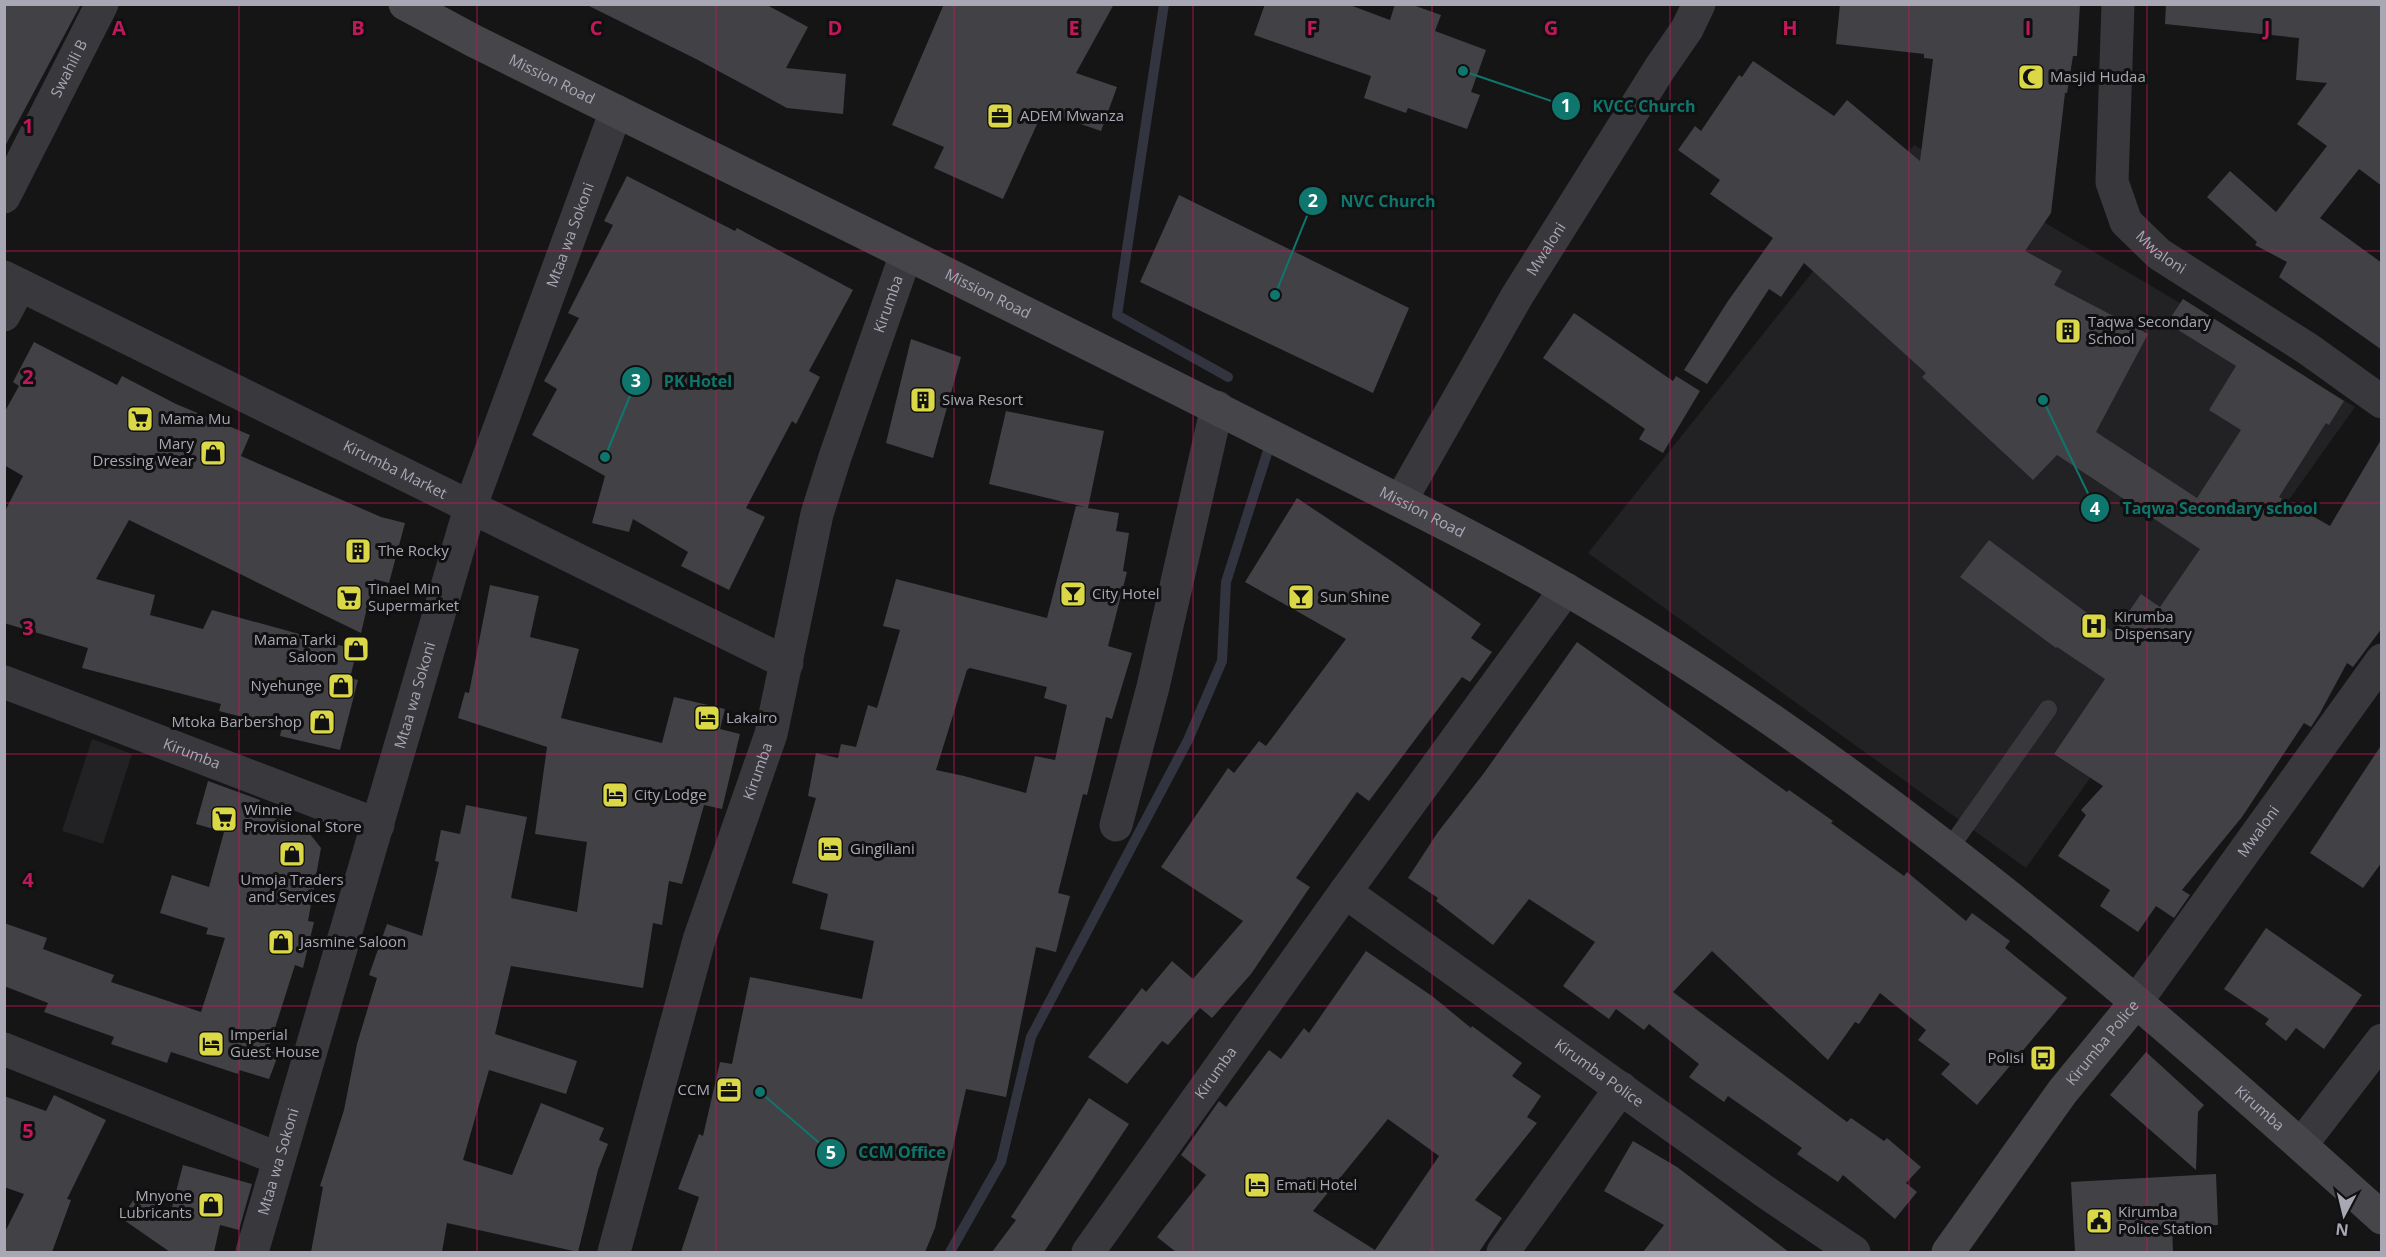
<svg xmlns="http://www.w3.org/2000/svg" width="2386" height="1257" font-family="'Open Sans',sans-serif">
	<rect width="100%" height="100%" fill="#151516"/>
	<path fill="#222123" d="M1914 145 2355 407 2026 868 1588 553Z
		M92 739 132 754 103 844 62 831Z"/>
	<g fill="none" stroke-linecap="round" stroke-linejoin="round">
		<path stroke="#32353f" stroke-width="10" d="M1164 4 1117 315 1228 377
			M950 1252 1001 1162 1031 1037 1188 740 1222 661 1226 582 1271 441"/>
	</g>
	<path fill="#424246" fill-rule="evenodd" d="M4 4H81L4 148Z
		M585 4H765L808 27 786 68 846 74 843 114 787 108 698 60Z
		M944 4H1114L1076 73 1117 87 1101 131 1043 111 1003 199 934 168 944 147 892 125Z
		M1265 4H1347L1390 20 1395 4H1410L1441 15 1435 31 1486 50 1471 92 1480 95 1467 129 1408 108 1406 113 1364 98 1371 76 1254 35Z
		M1840 4H2080L2077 56H2073L2067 93H2065L2051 213 2025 251 2062 271 2054 285 2148 334 2096 432 2197 498 2241 430 2209 410 2236 366 2167 323 2183 299 2344 401 2329 425 2326 423 2279 497 2330 526 2382 438V628L2353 667 2347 663 2320 713 2311 727 2304 723 2242 817 2182 890 2190 895 2174 918 2156 906 2138 932 2100 906 2110 890 2058 856 2086 815 2081 810 2103 786 2054 754 2105 679 2057 647 2056 648 1960 577 1989 540 2114 633 2141 594 2160 607 2200 549 2057 455 2033 480 1922 377 1926 373 1804 263 1781 297 1769 289 1707 384 1684 370 1728 301 1773 238 1710 194 1720 180 1678 150 1695 126 1701 131 1739 75 1742 77 1753 61 1834 116 1847 100 1920 161 1933 59 1924 58V54L1836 44Z
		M2166 4H2382V186L2359 169 2320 218 2382 263V350L2279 277 2287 262 2255 245 2257 242 2207 197 2230 171 2276 212 2327 146 2297 124 2327 83 2296 80 2299 38 2165 24Z
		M627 176 735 231 737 228 853 290 809 371 820 377 796 424 792 421 746 508 765 517 729 590 681 566 688 552 633 519 629 532 592 523 605 476 532 435 557 389 544 381 579 318 568 313 613 225 604 221Z
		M1179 195 1409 308 1373 393 1140 282Z
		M1574 313 1673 381 1676 376 1700 391 1663 453 1639 439 1645 429 1543 358Z
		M911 339 961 357 933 458 886 443Z
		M34 342 117 385 122 376 176 404 250 435 241 456 381 517 405 523 389 583 374 579 361 633 129 520 96 579 155 595 150 615 203 629 212 610 357 650 350 678 358 680 340 750 280 736 282 727 219 711 221 704 82 668 88 648 4 623V513L23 476 4 465V413L19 386 13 382Z
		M1006 411 1104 431 1088 508 1119 513 1116 531 1129 533 1123 571 1127 572 1108 646 1132 653 1112 719 1106 717 1087 795 1083 794 1058 893 1070 896 1056 952 1036 947 1006 1097 966 1089 935 1228 925 1252H681L699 1197 678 1189 699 1134 703 1136 720 1062 732 1064 750 977 862 999 874 941 820 929 828 894 792 883 816 798 808 796 816 753 838 758 841 744 856 747 868 705 877 708 900 630 883 626 896 579 1047 618 1076 506 1085 507 989 484ZM970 668 1047 687 1044 698 1067 705 1055 760 1035 756 1026 793 964 776 936 770 967 670Z
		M1297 498 1390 560 1481 624 1471 638 1492 652 1470 682 1462 677 1369 801 1357 792 1296 878 1310 887 1251 974 1212 1018 1200 1008 1168 1045 1162 1041 1127 1084 1088 1057 1142 988 1146 992 1172 961 1193 979 1243 921 1161 867 1228 768 1234 773 1259 741 1266 746 1346 639 1245 582Z
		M490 585 539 596 530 637 579 649 561 718 662 743 674 697 725 709 720 729 740 734 722 809 704 805 682 884 669 881 662 925 653 923 643 988 511 966 495 1034 577 1061 566 1094 489 1070 463 1160 512 1175 541 1103 604 1128 599 1140 608 1144 598 1170 578 1252 447 1223 442 1252H311L323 1187 320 1186 344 1110 357 1044 377 978 369 975 387 924 422 936 439 862 435 861 441 830 460 834 466 805 527 817 511 898 577 912 587 842 535 834 547 747 458 718 465 692 469 693Z
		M1577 642 1787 792 1789 790 1833 821 1831 823 1904 876 1907 872 1966 921 1972 913 2010 941 2005 948 2067 998 1977 1105 1941 1074 1950 1064 1918 1040 1926 1030 1880 993 1859 1024 1855 1022 1828 1060 1712 951 1673 992 1847 1122 1851 1118 1884 1141 1887 1138 1921 1167 1906 1183 1917 1192 1895 1219 1843 1175 1838 1182 1797 1154 1802 1148 1728 1096 1724 1102 1689 1077 1699 1064 1649 1024 1644 1030 1616 1009 1609 1019 1563 986 1595 942 1529 899 1493 945 1436 901 1438 898 1408 878 1438 832 1484 773Z
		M2382 744V862L2363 888 2310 853Z
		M208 781 260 800 257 814 303 825 321 848 308 921 314 922 303 968 295 965 268 1050 279 1053 269 1079 239 1070 238 1074 171 1052 167 1063 111 1044 114 1037 44 1012 48 1003 4 986V923L47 938 43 949 114 975 111 982 201 1012 225 938 206 934 208 928 160 913 172 875 209 887 224 832 196 824Z
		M2266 928 2362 995 2324 1049 2296 1028 2286 1041 2265 1024 2269 1019 2224 989Z
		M1366 951 1432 996 1471 1028 1472 1026 1522 1063 1512 1076 1541 1096 1527 1117 1537 1123 1475 1200 1502 1218 1479 1252H1176L1157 1237 1206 1175 1181 1155 1219 1101 1226 1107 1269 1050 1281 1059 1304 1028 1309 1033ZM1388 1119 1439 1156 1375 1250 1313 1211Z
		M2146 1052 2204 1105 2198 1112 2196 1170 2110 1095Z
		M54 1095 106 1120 67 1199 71 1200 52 1252H4V1234L24 1194 4 1187V1096L46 1111Z
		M1089 1098 1129 1124 1044 1252H992L1016 1220 1011 1217Z
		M1633 1141 1677 1167 1789 1252H1643L1664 1225 1604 1191Z
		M183 1165 252 1184 239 1230 220 1225 214 1252H170L121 1218 139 1192 170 1215Z
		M2216 1174 2218 1225 2172 1227 2173 1252H2075L2071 1182Z"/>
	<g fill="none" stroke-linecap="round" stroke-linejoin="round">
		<path stroke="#39383d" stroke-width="18" d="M1949 849 2048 709"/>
		<g stroke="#39383d" stroke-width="33">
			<path id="s1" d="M2118 4 2112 182 2126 222 2159 254 2308 349 2382 402"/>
			<path id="s2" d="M4 197 102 4"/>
			<path id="s3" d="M4 277 787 663"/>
			<path d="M4 315 20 285"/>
			<path id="s4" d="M1401 500 1517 296 1660 68 1687 29 1699 4"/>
			<path id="s5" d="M4 682 378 825"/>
			<path d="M1116 825 1153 687 1217 407"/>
			<path id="s6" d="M1345 892 1767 1193 1854 1252"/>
			<path id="s7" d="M2136 1002 2382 660"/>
			<path d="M4 1049 279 1159"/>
			<path d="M2301 1145 2382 1040"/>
			<path id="s8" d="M252 1252 470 508 616 111"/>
			<path id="s9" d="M614 1252 699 940 771 734 817 514 835 457 906 254"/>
			<path id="s10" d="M1088 1252 1345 892 1566 589"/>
			<path d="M1503 1252 1621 1088"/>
		</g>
		<g stroke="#45454a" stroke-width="33">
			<path id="s11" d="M405 4 474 41C741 173 1010 303 1275 438 1373 488 1472 535 1567 590 1864 762 2128 988 2382 1218"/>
			<path id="s12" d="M1948 1252 2063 1091 2136 1002"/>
		</g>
	</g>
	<path fill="none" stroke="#c2185b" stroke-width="1.5" stroke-opacity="0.55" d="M239 4V1252M477 4V1252M716 4V1252M954 4V1252M1193 4V1252M1432 4V1252M1670 4V1252M1909 4V1252M2147 4V1252M4 251H2382M4 503H2382M4 754H2382M4 1006H2382"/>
	<defs>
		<symbol id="mosque-square" viewBox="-11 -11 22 22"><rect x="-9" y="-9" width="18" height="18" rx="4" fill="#dbd848" stroke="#101011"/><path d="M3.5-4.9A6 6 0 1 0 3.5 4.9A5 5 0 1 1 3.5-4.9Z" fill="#111"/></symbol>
		<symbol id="office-square" viewBox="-11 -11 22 22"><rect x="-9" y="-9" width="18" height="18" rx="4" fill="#dbd848" stroke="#101011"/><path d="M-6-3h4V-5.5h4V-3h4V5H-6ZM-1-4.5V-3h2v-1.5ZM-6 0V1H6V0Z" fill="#111"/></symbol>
		<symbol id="building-square" viewBox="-11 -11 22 22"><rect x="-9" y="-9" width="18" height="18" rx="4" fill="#dbd848" stroke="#101011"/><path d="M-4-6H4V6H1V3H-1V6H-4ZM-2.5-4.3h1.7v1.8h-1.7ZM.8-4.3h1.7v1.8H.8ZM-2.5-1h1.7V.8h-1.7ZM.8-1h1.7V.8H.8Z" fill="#111"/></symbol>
		<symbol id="supermarket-square" viewBox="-11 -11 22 22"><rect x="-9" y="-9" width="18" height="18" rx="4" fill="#dbd848" stroke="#101011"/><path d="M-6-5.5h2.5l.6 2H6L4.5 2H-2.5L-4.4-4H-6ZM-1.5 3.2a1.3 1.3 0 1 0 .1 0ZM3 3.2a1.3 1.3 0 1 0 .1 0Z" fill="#111"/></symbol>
		<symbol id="shop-square" viewBox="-11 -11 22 22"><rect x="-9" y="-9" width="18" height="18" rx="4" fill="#dbd848" stroke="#101011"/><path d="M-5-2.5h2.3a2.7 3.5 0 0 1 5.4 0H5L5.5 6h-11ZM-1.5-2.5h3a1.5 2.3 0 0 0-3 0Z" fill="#111"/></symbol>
		<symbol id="bar-square" viewBox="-11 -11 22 22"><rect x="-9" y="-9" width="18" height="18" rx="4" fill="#dbd848" stroke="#101011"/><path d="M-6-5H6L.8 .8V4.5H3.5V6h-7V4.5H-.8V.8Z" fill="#111"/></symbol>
		<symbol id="hospital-square" viewBox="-11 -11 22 22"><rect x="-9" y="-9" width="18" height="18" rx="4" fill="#dbd848" stroke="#101011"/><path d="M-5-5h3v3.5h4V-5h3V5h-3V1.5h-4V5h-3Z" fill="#111"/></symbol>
		<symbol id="hotel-square" viewBox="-11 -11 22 22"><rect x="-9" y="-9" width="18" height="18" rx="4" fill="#dbd848" stroke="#101011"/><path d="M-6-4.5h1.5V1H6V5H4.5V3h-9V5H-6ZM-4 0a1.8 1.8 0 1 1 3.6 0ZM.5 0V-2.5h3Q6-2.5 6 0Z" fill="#111"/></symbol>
		<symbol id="bus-square" viewBox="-11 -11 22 22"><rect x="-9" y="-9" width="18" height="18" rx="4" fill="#dbd848" stroke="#101011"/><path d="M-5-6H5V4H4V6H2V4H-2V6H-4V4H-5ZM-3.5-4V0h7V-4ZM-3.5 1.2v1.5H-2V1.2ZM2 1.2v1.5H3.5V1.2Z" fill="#111"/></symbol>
		<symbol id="civic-square" viewBox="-11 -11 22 22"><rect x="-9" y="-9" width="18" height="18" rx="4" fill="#dbd848" stroke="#101011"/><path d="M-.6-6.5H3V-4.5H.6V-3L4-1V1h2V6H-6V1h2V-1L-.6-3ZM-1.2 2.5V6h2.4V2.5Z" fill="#111"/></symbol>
	</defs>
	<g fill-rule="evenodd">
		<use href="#mosque-square" x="2016" y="62" width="30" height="30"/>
		<use href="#office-square" x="985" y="101" width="30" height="30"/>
		<use href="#building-square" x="2053" y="316" width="30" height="30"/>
		<use href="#building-square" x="908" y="385" width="30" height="30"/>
		<use href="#supermarket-square" x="125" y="404" width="30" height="30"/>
		<use href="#shop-square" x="198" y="438" width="30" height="30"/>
		<use href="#building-square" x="343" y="536" width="30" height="30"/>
		<use href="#bar-square" x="1058" y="579" width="30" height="30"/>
		<use href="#bar-square" x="1286" y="582" width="30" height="30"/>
		<use href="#supermarket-square" x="334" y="583" width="30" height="30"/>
		<use href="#hospital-square" x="2079" y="611" width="30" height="30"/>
		<use href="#shop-square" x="341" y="634" width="30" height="30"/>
		<use href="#shop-square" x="326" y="671" width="30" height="30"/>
		<use href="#hotel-square" x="692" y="703" width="30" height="30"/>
		<use href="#shop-square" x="307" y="707" width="30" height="30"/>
		<use href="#hotel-square" x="600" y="780" width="30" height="30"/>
		<use href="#supermarket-square" x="209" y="804" width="30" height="30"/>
		<use href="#hotel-square" x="815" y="834" width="30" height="30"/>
		<use href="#shop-square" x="277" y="839" width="30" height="30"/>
		<use href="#shop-square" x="266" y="927" width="30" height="30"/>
		<use href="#hotel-square" x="196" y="1029" width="30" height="30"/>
		<use href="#bus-square" x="2028" y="1043" width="30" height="30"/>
		<use href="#office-square" x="714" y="1075" width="30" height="30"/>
		<use href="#hotel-square" x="1242" y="1170" width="30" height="30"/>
		<use href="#shop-square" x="196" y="1190" width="30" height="30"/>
		<use href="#civic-square" x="2084" y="1206" width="30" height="30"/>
	</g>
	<g text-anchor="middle" stroke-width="6" stroke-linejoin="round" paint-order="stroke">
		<g font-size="15" fill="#a8a8b5" stroke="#101011">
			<text dy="5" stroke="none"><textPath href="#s2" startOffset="144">Swahili B</textPath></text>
			<text dy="5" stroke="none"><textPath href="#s11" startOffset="165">Mission Road</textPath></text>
			<text dy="5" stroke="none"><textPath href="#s8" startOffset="1066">Mtaa wa Sokoni</textPath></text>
			<text dy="5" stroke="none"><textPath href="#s4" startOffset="290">Mwaloni</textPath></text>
			<text dy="5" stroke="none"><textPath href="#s1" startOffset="267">Mwaloni</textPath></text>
			<text dy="5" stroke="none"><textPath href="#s11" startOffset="651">Mission Road</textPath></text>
			<text dy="5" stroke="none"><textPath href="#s9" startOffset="988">Kirumba</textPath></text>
			<text dy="5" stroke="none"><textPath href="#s3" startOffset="436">Kirumba Market</textPath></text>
			<text dy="5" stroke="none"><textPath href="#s11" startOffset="1137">Mission Road</textPath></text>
			<text dy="5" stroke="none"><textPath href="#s8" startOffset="580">Mtaa wa Sokoni</textPath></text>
			<text dy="5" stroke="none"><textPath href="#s5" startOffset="201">Kirumba</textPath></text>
			<text dy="5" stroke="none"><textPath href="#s9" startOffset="502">Kirumba</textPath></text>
			<text dy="5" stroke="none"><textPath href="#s7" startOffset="210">Mwaloni</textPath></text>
			<text dy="5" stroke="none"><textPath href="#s12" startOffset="260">Kirumba Police</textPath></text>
			<text dy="5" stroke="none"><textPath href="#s10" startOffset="220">Kirumba</textPath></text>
			<text dy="5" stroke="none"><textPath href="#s6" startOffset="312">Kirumba Police</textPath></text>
			<text dy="5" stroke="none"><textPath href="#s11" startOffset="2168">Kirumba</textPath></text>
			<text dy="5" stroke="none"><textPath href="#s8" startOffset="94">Mtaa wa Sokoni</textPath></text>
		</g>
		<g font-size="15" fill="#a8a8b5" stroke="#101011" text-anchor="start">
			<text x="2050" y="82">Masjid Hudaa</text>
			<text x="1020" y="121">ADEM Mwanza</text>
			<text x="2088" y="327">Taqwa Secondary<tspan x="2088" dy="17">School</tspan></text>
			<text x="942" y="405">Siwa Resort</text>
			<text x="160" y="424">Mama Mu</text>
			<text x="194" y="449" text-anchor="end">Mary<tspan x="194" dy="17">Dressing Wear</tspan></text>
			<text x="378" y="556">The Rocky</text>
			<text x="368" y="594">Tinael Min<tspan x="368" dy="17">Supermarket</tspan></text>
			<text x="1092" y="599">City Hotel</text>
			<text x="1320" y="602">Sun Shine</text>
			<text x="2114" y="622">Kirumba<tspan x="2114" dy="17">Dispensary</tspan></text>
			<text x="336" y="645" text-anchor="end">Mama Tarki<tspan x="336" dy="17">Saloon</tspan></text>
			<text x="322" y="691" text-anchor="end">Nyehunge</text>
			<text x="726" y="723">Lakairo</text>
			<text x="302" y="727" text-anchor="end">Mtoka Barbershop</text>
			<text x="634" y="800">City Lodge</text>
			<text x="244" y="815">Winnie<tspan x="244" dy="17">Provisional Store</tspan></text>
			<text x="850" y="854">Gingiliani</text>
			<text x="292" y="885" text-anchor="middle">Umoja Traders<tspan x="292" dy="17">and Services</tspan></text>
			<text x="300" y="947">Jasmine Saloon</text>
			<text x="230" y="1040">Imperial<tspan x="230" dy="17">Guest House</tspan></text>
			<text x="2024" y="1063" text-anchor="end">Polisi</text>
			<text x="710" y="1095" text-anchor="end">CCM</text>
			<text x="1276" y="1190">Emati Hotel</text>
			<text x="192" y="1201" text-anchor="end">Mnyone<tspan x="192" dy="17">Lubricants</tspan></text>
			<text x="2118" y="1217">Kirumba<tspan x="2118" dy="17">Police Station</tspan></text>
		</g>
	</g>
	<g font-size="20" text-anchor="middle" font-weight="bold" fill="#c2185b" stroke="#101011" stroke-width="6" stroke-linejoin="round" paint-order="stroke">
		<text x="119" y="35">A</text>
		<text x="358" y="35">B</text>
		<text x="596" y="35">C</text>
		<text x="835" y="35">D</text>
		<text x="1074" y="35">E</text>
		<text x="1312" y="35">F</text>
		<text x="1551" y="35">G</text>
		<text x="1790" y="35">H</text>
		<text x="2028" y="35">I</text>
		<text x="2267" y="35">J</text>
		<text x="28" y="133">1</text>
		<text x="28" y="384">2</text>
		<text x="28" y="635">3</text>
		<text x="28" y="887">4</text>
		<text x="28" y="1138">5</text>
	</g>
	<path fill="none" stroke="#0f766e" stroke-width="2" d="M1463 71L1566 106M1275 295L1313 201M605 457L636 381M2043 400L2095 508M760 1092L831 1153"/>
	<g fill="#0f766e" stroke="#101011" stroke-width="2">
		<circle cx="1463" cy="71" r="6"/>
		<circle cx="1275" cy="295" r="6"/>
		<circle cx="605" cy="457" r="6"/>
		<circle cx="2043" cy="400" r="6"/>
		<circle cx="760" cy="1092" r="6"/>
		<circle cx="1566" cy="106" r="15"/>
		<circle cx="1313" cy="201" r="15"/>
		<circle cx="636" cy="381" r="15"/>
		<circle cx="2095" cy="508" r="15"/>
		<circle cx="831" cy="1153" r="15"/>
	</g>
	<g font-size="18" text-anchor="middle" font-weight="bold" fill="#fff">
		<text x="1566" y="112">1</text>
		<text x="1313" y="207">2</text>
		<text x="636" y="387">3</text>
		<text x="2095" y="515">4</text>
		<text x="831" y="1159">5</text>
	</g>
	<g font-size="16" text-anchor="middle" font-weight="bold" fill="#0f766e" stroke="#101011" stroke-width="6" stroke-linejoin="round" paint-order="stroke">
		<text x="1644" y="112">KVCC Church</text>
		<text x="1388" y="207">NVC Church</text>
		<text x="698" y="387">PK Hotel</text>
		<text x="2220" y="514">Taqwa Secondary school</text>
		<text x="902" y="1158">CCM Office</text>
	</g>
	<rect width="2386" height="1257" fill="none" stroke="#a8a8b5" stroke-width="12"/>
	<g transform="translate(2344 1215) rotate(187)" stroke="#101011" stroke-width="4.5" paint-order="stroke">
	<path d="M0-4.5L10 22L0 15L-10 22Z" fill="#a8a8b5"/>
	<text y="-9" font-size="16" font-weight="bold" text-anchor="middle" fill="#a8a8b5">N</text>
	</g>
</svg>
